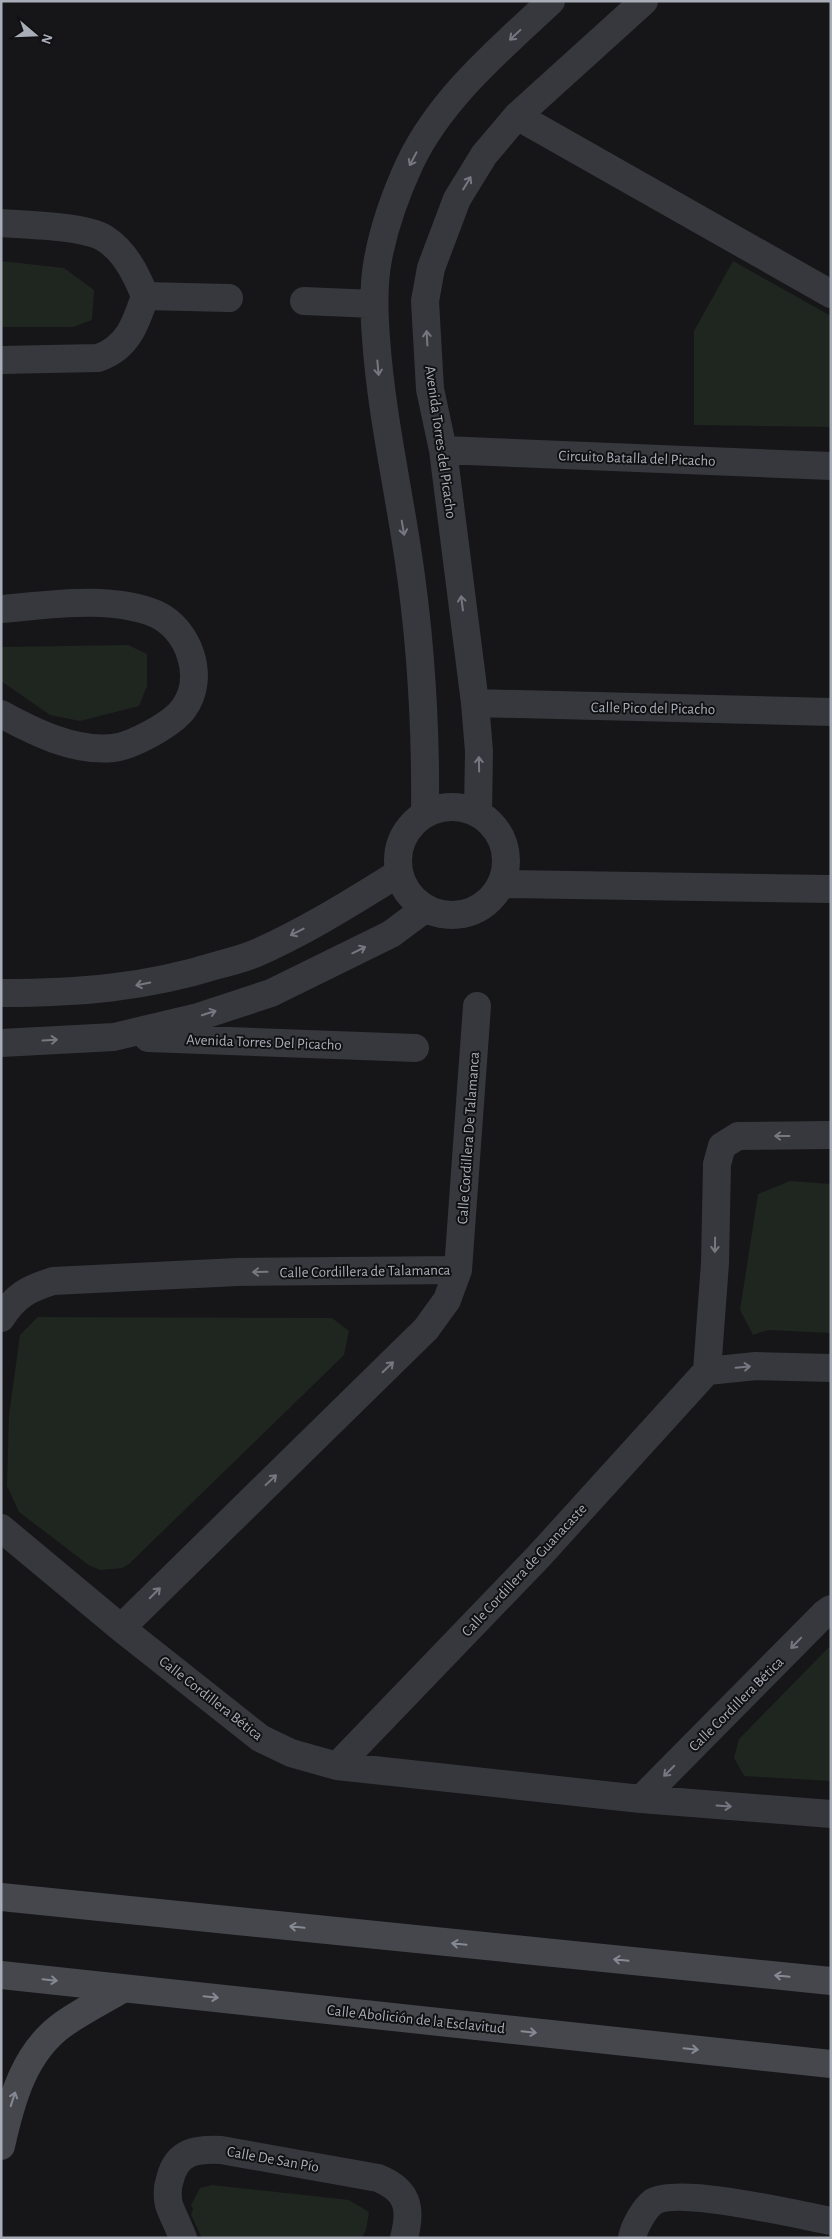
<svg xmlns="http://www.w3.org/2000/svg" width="832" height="2239" font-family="'Alegreya Sans',sans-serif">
	<rect width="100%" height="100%" fill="#161618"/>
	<path fill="#1e261f" d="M1 261 64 268 94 290 92 320 73 327H1Z
		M733 261 831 316V427L694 425V331Z
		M128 645 147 654V686L139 706 80 721 50 715 1 681V647Z
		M790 1181 831 1184V1333L768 1330 753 1335 740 1310 758 1194Z
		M38 1317 332 1318 349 1331 344 1355 129 1564 122 1568 101 1570 90 1566 19 1512 7 1486 9 1415 20 1335Z
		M829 1647 831 1648V1781L744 1776 734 1758 739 1739Z
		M212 2185 349 2200 369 2212 366 2230 362 2238H202L191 2215 193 2209 191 2205 200 2188Z"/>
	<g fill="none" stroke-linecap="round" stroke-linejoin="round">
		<path stroke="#37383d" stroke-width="28" d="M517 116 831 294
			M1 223C26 225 84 226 104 238 125 251 136 274 145 296 136 323 128 348 98 358L1 360
			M145 296 229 298
			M304 301 374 304
			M443 450 831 466
			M1 609C49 605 110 595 156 614 189 629 206 677 184 708 173 724 132 746 113 748 74 752 34 732 1 714
			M475 703 831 712
			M398 861a54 54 0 1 1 108 0a54 54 0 1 1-108 0Z
			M478 813 479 751 475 703 443 450 430 389 425 301 431 268 457 199 484 155 517 116 644 1
			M425 814C426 727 421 641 408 555 397 482 381 411 376 338 374 312 373 284 378 259 384 227 396 193 410 163 441 98 500 49 551 1
			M501 884 831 889
			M1 993C78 993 144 988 218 965 230 962 242 959 254 954 305 932 352 902 399 873
			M148 1038 415 1048
			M1 1043 114 1037 198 1017 271 993 391 934 426 908
			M831 1135 738 1136 722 1146 717 1164 715 1263 707 1371 756 1366 831 1368
			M458 1270 477 1006
			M1 1318C16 1295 28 1289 53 1281L237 1272 458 1270 447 1300 426 1329 121 1628
			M1 1528 121 1628 260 1738 291 1753 337 1766 641 1799 831 1814
			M337 1766 539 1556 707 1371
			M641 1799 824 1614 831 1609
			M183 2238C179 2227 173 2216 169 2205 167 2196 167 2188 170 2179 177 2151 196 2149 221 2150L378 2178C408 2190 412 2208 404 2238
			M632 2238C634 2227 644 2209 653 2202 677 2186 799 2215 831 2221"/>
		<path stroke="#45474d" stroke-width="28" d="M1 1897 831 1981
			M1 1975 831 2064
			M1 2146C11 2101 24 2051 65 2023 84 2010 104 2000 124 1988"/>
	</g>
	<defs><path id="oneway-shaft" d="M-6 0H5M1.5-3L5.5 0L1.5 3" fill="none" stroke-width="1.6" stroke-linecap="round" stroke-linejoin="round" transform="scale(1.25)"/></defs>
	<g stroke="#757881">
		<use href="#oneway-shaft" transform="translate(515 35) rotate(137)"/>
		<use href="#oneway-shaft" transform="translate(413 159) rotate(118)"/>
		<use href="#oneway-shaft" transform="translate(467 183) rotate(-59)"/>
		<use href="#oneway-shaft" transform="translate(427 338) rotate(-93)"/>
		<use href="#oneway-shaft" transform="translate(378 368) rotate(85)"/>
		<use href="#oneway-shaft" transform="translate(403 528) rotate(80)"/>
		<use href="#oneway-shaft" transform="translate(462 603) rotate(-97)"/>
		<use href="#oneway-shaft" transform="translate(479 764) rotate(-91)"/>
		<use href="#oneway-shaft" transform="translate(297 932) rotate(153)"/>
		<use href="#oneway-shaft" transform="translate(359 950) rotate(-26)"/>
		<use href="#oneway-shaft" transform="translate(143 984) rotate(168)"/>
		<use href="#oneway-shaft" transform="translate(209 1013) rotate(-18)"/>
		<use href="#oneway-shaft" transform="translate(50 1040) rotate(-3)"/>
		<use href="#oneway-shaft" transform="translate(782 1136) rotate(180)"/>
		<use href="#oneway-shaft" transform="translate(715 1245) rotate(91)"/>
		<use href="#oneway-shaft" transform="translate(260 1272) rotate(179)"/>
		<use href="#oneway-shaft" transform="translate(388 1367) rotate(-44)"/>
		<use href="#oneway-shaft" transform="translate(743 1367) rotate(-5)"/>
		<use href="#oneway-shaft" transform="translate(271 1480) rotate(-43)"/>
		<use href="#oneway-shaft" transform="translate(155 1593) rotate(-45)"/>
		<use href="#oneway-shaft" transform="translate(796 1643) rotate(134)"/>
		<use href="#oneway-shaft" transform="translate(669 1771) rotate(135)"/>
		<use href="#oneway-shaft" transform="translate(724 1806) rotate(4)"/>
	</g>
	<g stroke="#858993">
		<use href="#oneway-shaft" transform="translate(297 1927) rotate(-174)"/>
		<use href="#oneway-shaft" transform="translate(459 1944) rotate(-174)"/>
		<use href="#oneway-shaft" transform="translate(621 1960) rotate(-174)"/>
		<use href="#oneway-shaft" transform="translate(782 1976) rotate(-174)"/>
		<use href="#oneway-shaft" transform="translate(50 1980) rotate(6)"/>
		<use href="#oneway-shaft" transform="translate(211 1997) rotate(6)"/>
		<use href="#oneway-shaft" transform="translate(529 2032) rotate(6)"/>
		<use href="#oneway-shaft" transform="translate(691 2049) rotate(6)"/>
		<use href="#oneway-shaft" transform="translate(13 2099) rotate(-72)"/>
	</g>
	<g text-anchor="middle" stroke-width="4" stroke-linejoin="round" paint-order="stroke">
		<g font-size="15" fill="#a8adb8" stroke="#111113">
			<text transform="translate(441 442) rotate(82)" y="5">Avenida Torres del Picacho</text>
			<text transform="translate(637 458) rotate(2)" y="5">Circuito Batalla del Picacho</text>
			<text transform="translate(653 708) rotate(1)" y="5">Calle Pico del Picacho</text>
			<text transform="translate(264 1042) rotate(2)" y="5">Avenida Torres Del Picacho</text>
			<text transform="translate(468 1138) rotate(-86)" y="5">Calle Cordillera De Talamanca</text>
			<text transform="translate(365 1271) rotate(-1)" y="5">Calle Cordillera de Talamanca</text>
			<text transform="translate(524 1570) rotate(-47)" y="5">Calle Cordillera de Guanacaste</text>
			<text transform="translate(211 1698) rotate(38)" y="5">Calle Cordillera Bética</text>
			<text transform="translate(736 1704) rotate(-45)" y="5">Calle Cordillera Bética</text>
			<text transform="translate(416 2019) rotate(6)" y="5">Calle Abolición de la Esclavitud</text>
			<text transform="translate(273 2159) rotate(10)" y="5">Calle De San Pío</text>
		</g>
	</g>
	<rect width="832" height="2239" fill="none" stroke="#a8adb8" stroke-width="5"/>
	<g transform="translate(35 35) rotate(109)" stroke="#111113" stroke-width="4" paint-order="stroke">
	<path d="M0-4L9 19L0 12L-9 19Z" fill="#a8adb8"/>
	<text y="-8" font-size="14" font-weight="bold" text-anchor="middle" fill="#a8adb8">N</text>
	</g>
</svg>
